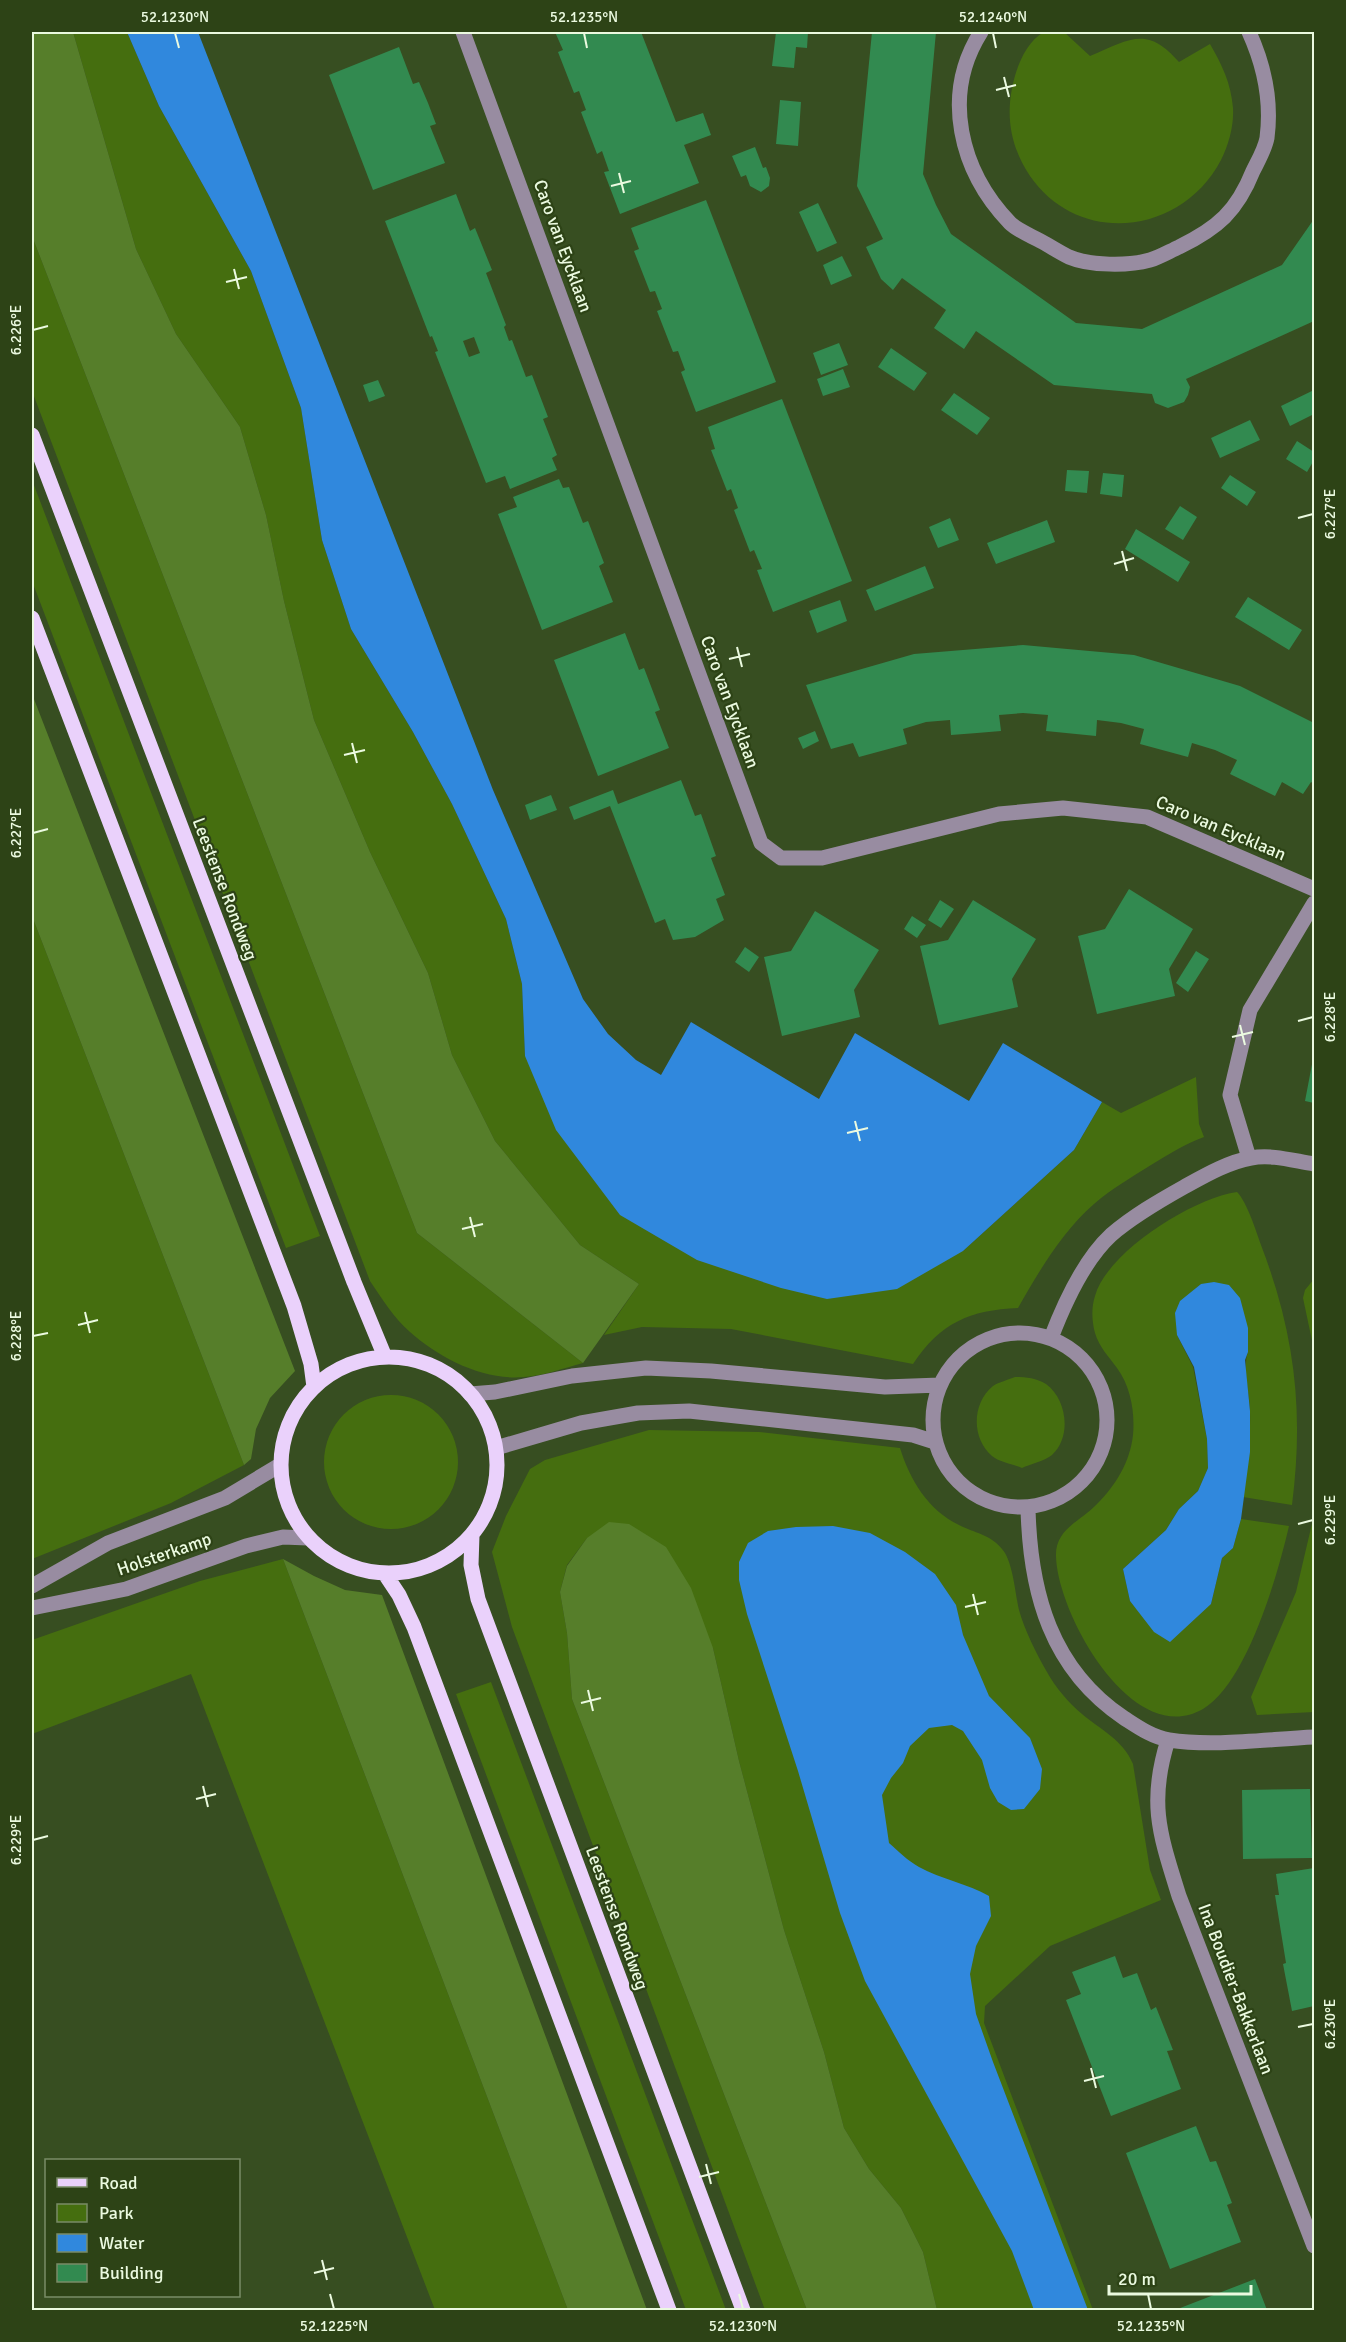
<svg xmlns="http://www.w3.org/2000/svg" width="1346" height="2342" font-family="Signika,sans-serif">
	<rect width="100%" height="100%" fill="#374e21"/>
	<path fill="#456e0f" d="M73 32H127L159 106 251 271 301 408 322 540 351 629 413 732 452 804 506 919 522 984 525 1056 963 1251 1074 1150 1102 1102 1121 1113 1196 1077 1199 1124 1204 1137C1185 1144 1169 1154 1151 1165 1132 1177 1111 1189 1094 1204 1062 1232 1039 1271 1018 1308 970 1310 940 1323 913 1364L731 1329 642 1327 604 1335 639 1284 580 1245 495 1141 452 1055 428 973 370 852 314 720 284 601 266 515 240 427 176 334 136 249Z
		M1044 32H1064L1090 56C1130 39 1147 25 1179 62L1210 44C1222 65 1231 83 1233 108 1234 125 1229 144 1221 160 1182 235 1079 247 1030 176 1015 153 1008 130 1010 103 1012 79 1022 44 1044 32Z
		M32 236 417 1233 583 1363C564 1368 543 1376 524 1377 484 1381 439 1358 410 1332 394 1318 382 1299 370 1281L32 391Z
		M32 480 320 1236 286 1248 32 581Z
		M32 916 244 1465 171 1503 32 1559Z
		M1237 1192C1247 1202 1256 1231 1261 1245 1295 1334 1304 1411 1292 1505L1243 1497C1246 1468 1251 1441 1250 1412 1250 1393 1242 1370 1248 1352L1201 1284 1191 1293 1177 1335 1193 1367 1207 1439 1208 1468 1198 1491 1179 1509 1166 1530 1123 1569 1130 1601 1137 1609 1211 1604 1222 1558 1233 1548 1241 1519 1289 1526C1278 1574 1247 1683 1203 1709 1132 1750 1057 1613 1056 1556 1055 1529 1081 1521 1097 1504 1116 1485 1130 1462 1133 1435 1135 1413 1131 1387 1117 1368 1109 1357 1099 1347 1095 1333 1092 1322 1091 1308 1095 1296 1107 1252 1193 1198 1237 1192Z
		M1314 1279V1350L1303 1298 1305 1290Z
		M1015 1377C1026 1377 1036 1378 1046 1384 1067 1399 1072 1437 1052 1455 1045 1461 1030 1464 1022 1468 1013 1464 999 1462 992 1456 971 1438 972 1403 993 1386 999 1382 1008 1380 1015 1377Z
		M324 1462a67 67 0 1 1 134 0a67 67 0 1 1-134 0Z
		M649 1430 759 1432 900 1448C910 1480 928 1510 959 1525 975 1533 991 1535 1002 1549 1013 1561 1015 1593 1019 1610 1025 1631 1036 1653 1047 1672 1056 1688 1068 1702 1082 1714 1101 1730 1123 1740 1133 1764L1150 1870 1161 1900 1050 1946 985 2006 984 2023 1093 2310H937L923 2252 901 2208 869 2169 844 2128 824 2052 784 1930 739 1761 713 1648 587 1538 567 1565 560 1592 567 1633 572 1699 807 2310H765L512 1627 492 1552 506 1516 530 1469 545 1460Z
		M1314 1515V1712L1257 1715 1251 1697 1296 1592Z
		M283 1559 568 2310H435L191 1674 32 1734V1640L200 1581Z
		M491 1682 726 2310H686L456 1694Z"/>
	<path fill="#567e2a" d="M32 32H73L136 249 176 334 240 427 266 515 284 601 314 720 370 852 428 973 452 1055 495 1141 580 1245 639 1284 583 1363 417 1233 32 236Z
		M32 694 295 1371 270 1398 256 1429 251 1459 244 1465 32 916Z
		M609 1522 629 1524 666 1547 691 1588 713 1648 739 1761 784 1930 824 2052 844 2128 869 2169 901 2208 923 2252 937 2310H807L572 1699 567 1633 560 1592 567 1566 587 1538Z
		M283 1559 314 1576 345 1590 382 1595 647 2310H568Z"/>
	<path fill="#3088dd" d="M127 32H198L493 790 583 999 608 1034 636 1060 661 1075 691 1022 819 1099 855 1033 969 1101 1003 1043 1102 1102 1074 1150 963 1251 897 1289 827 1299 781 1288 697 1260 620 1215 556 1130 525 1056 522 984 506 919 452 804 413 732 351 629 322 540 301 408 251 271 159 106Z
		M1214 1282 1229 1285 1240 1298 1248 1328V1352L1245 1360 1250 1411V1452L1241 1519 1233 1548 1222 1558 1211 1604 1170 1642 1154 1632 1130 1601 1123 1569 1166 1530 1179 1509 1198 1491 1208 1468 1207 1439 1194 1367 1177 1335 1175 1313 1180 1301 1201 1284Z
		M833 1526 870 1533 905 1552 935 1574 956 1605 963 1635 989 1696 1030 1738 1042 1769 1040 1789 1024 1809 1011 1810 998 1802 990 1788 982 1760 963 1731 952 1725 929 1728 910 1746 903 1763 891 1778 882 1795 889 1843C898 1851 908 1861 919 1867 941 1879 968 1884 989 1896L991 1916 976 1946 970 1974 976 2014 993 2062 1088 2310H1034L1012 2251 865 1981 840 1913 798 1771 747 1614 739 1580V1562L748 1543 768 1531 796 1527Z"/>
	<path fill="#328a50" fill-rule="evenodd" d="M555 32H641L676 122 703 113 711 135 684 145 699 183 620 214 604 172 609 171 602 151 597 154 581 112 586 110 579 91 574 93 558 52 563 50Z
		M776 32H808L807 48 796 47 794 68 772 66Z
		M872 32H936L923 174 936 205 951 234 1076 323 1142 329 1282 265 1314 219V321L1186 379 1190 387 1188 395 1184 402 1168 408 1155 403 1152 394 1054 385 976 331 964 349 934 328 946 310 902 278 893 290 881 279 866 247 883 239 857 186Z
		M399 47 413 84 419 82 428 103 436 124 430 126 445 163 373 190 329 75Z
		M780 100 801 102 798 146 776 144Z
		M755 147 763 168 766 167 770 178 769 186 761 192 750 186 746 175 741 177 732 156Z
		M456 194 470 231 475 228 492 270 486 273 506 325 504 327 509 341 512 340 526 377 532 375 548 417 543 419 557 455 552 458 557 470 510 489 505 476 486 483 435 352 438 351 432 336 430 337 385 221ZM474 337 480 353 469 357 463 341Z
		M706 200 776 382 696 412 681 372 685 370 678 351 673 352 657 311 662 309 655 291 650 292 634 251 639 249 631 228Z
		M818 203 837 243 817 252 799 212Z
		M842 256 852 276 831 285 823 265Z
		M839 343 848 365 821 375 813 353Z
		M891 348 927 373 914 391 878 367Z
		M843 369 850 387 823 396 817 379Z
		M378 380 385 396 369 402 363 385Z
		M1314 390V414L1290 426 1281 406Z
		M954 393 990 418 977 435 941 410Z
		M782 399 852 581 773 612 757 570 762 569 754 550 750 552 734 510 738 508 731 489 727 491 711 450 715 449 708 427Z
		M1250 420 1260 440 1220 458 1211 438Z
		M1297 441 1314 452V460L1307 472 1286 459Z
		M1067 470 1089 471 1087 493 1065 491Z
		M1103 473 1124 475 1122 497 1100 494Z
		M1230 475 1256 492 1247 506 1221 488Z
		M559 479 563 488 569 487 583 523 588 521 604 563 599 566 613 602 542 630 498 514 517 507 513 497Z
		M1180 506 1197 517 1183 540 1165 529Z
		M950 518 959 540 938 548 929 527Z
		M1047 520 1055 542 996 564 987 543Z
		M1136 529 1190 562 1178 582 1125 549Z
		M925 566 934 588 875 611 866 590Z
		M1248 597 1302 630 1289 650 1235 617Z
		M840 600 847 621 817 633 809 611Z
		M625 633 639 670 644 668 660 710 655 712 669 748 598 776 554 660Z
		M1023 645 1134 655 1240 686 1314 723V784L1311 782 1303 794 1282 782 1275 796 1230 774 1237 760 1215 750 1192 743 1188 757 1140 744 1144 729 1121 723 1097 720 1096 736 1046 731 1048 715 1023 713 999 715 1001 731 977 733 951 735 950 720 926 722 903 729 907 744 859 757 853 743 831 749 806 685 914 654Z
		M815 731 819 741 803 749 798 738Z
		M681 780 695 816 701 814 716 856 711 858 725 895 716 899 724 920 695 937 673 940 665 919 655 923 610 806 574 820 569 807 613 790 618 804Z
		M551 795 557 810 530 820 525 805Z
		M1129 889 1193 929 1169 969 1175 996 1097 1014 1078 936 1105 929Z
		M940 900 954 909 941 928 928 920Z
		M973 900 1036 939 1012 979 1018 1007 939 1025 920 946 948 940Z
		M815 911 879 950 854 990 860 1017 782 1036 764 957 791 951Z
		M912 916 926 925 917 938 904 929Z
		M745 947 759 957 749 972 735 962Z
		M1196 951 1209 959 1188 992 1176 983Z
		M1313 1059H1314V1103L1305 1101Z
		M1310 1789 1312 1858 1243 1859 1242 1790Z
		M1314 1868V2006L1292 2011 1283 1964 1286 1963 1275 1895H1279L1276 1874Z
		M1115 1956 1123 1978 1137 1973 1151 2010 1156 2007 1173 2050 1167 2051 1181 2089 1111 2116 1066 2000 1081 1994 1072 1972Z
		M1196 2126 1210 2162 1216 2161 1232 2203 1227 2205 1241 2242 1170 2269 1126 2153Z
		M1255 2279 1267 2310H1175Z"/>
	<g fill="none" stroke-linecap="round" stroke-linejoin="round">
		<path stroke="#988ca1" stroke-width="15" d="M463 32 761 843 781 858H822L999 814 1063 808 1147 817 1314 889
			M981 32C941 95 960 171 1010 223 1019 232 1035 237 1046 244 1053 248 1061 253 1069 257 1090 266 1129 266 1150 260 1160 257 1170 251 1179 247 1218 228 1237 211 1253 171 1258 161 1265 149 1267 138 1272 100 1264 65 1249 32
			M1249 1158 1230 1095 1250 1010 1314 903
			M933 1420a87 87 0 1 1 174 0a87 87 0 1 1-174 0Z
			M1051 1338C1064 1304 1084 1260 1111 1235 1133 1216 1159 1201 1184 1187 1204 1176 1228 1162 1251 1158 1272 1154 1294 1161 1314 1164
			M470 1394 495 1392 572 1376 646 1368 711 1371 885 1387 940 1385
			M496 1448 581 1423 638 1413 689 1411 913 1435 935 1442
			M1028 1508C1030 1593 1051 1669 1124 1718 1138 1727 1152 1737 1169 1740 1214 1747 1268 1739 1314 1737
			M32 1586 108 1543 225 1498 280 1465
			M32 1608 126 1589 246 1546 283 1537 308 1538
			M1168 1740C1148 1803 1160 1835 1179 1896L1314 2246"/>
		<path stroke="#ead1fb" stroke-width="15" d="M32 435 354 1282 385 1357
			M32 618 294 1306 311 1364 314 1387
			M281 1465a108 108 0 1 1 216 0a108 108 0 1 1-216 0Z
			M472 1535 471 1565 478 1599 743 2310
			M385 1574 399 1595 414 1627 669 2310"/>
	</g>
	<path fill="none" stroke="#ebfae0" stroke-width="2" d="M175 33 179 48M584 33 587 48M993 33 996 48M1004 77 1009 97M996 90 1016 85M619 173 624 193M611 186 631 181M234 269 239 289M226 282 247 277M33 330 48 326M1298 518 1313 514M1122 551 1127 571M1114 564 1134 558M737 647 742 667M729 659 750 654M352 743 357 763M344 755 365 750M33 833 48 829M1298 1021 1313 1017M1240 1025 1245 1045M1232 1037 1253 1032M855 1121 860 1141M847 1133 868 1128M470 1217 475 1237M462 1229 483 1224M85 1312 90 1333M78 1325 98 1320M33 1336 48 1333M1298 1524 1313 1520M973 1594 978 1615M965 1607 986 1602M588 1690 593 1711M581 1703 601 1698M203 1786 208 1807M196 1799 216 1794M33 1840 48 1836M1298 2027 1313 2024M1091 2068 1096 2088M1084 2081 1104 2076M706 2164 711 2184M699 2177 719 2172M322 2260 327 2280M314 2273 334 2268M330 2294 334 2309M739 2294 743 2309M1148 2294 1151 2309"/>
	<g text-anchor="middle" stroke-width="4.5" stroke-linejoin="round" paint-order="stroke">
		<g font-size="18" fill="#ebfae0" stroke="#2d4316">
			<text transform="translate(563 246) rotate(70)" y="6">Caro van Eycklaan</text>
			<text transform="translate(730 702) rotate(70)" y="6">Caro van Eycklaan</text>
			<text transform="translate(1221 828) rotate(23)" y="6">Caro van Eycklaan</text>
			<text transform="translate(225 889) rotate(69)" y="6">Leestense Rondweg</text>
			<text transform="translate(164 1554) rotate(-19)" y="6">Holsterkamp</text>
			<text transform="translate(617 1918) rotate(70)" y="6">Leestense Rondweg</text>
			<text transform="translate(1236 1989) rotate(69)" y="6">Ina Boudier-Bakkerlaan</text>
		</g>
	</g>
	<rect width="1346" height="2342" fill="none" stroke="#2d4316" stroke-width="66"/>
	<rect x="45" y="2159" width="195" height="138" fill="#2d4316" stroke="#798c67" stroke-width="1.5"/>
	<rect x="57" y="2178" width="30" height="9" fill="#ead1fb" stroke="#798c67" stroke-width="1.5"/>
	<text x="99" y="2189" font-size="18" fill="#ebfae0">Road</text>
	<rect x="57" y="2204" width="30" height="18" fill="#456e0f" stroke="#798c67" stroke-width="1.5"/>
	<text x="99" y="2219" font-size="18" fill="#ebfae0">Park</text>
	<rect x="57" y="2234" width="30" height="18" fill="#3088dd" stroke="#798c67" stroke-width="1.5"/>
	<text x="99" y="2249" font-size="18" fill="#ebfae0">Water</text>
	<rect x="57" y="2264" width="30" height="18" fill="#328a50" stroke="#798c67" stroke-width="1.5"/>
	<text x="99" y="2279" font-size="18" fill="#ebfae0">Building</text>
	<path d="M1109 2285v9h142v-9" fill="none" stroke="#ebfae0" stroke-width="3"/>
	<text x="1118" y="2285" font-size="18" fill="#ebfae0" stroke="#2d4316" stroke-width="4.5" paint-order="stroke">20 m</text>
	<rect x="33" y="33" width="1280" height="2276" fill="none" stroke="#ebfae0" stroke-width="2"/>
	<g font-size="15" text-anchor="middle" fill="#ebfae0">
		<text x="175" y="22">52.1230°N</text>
		<text x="584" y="22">52.1235°N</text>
		<text x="993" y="22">52.1240°N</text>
		<text transform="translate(16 330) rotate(-90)" y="5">6.226°E</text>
		<text transform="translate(1330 514) rotate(-90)" y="5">6.227°E</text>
		<text transform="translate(16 833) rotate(-90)" y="5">6.227°E</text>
		<text transform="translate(1330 1017) rotate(-90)" y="5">6.228°E</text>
		<text transform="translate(16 1336) rotate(-90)" y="5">6.228°E</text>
		<text transform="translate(1330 1520) rotate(-90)" y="5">6.229°E</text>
		<text transform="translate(16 1840) rotate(-90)" y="5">6.229°E</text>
		<text transform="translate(1330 2024) rotate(-90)" y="5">6.230°E</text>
		<text x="334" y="2331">52.1225°N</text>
		<text x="743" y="2331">52.1230°N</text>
		<text x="1151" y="2331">52.1235°N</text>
	</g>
</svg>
